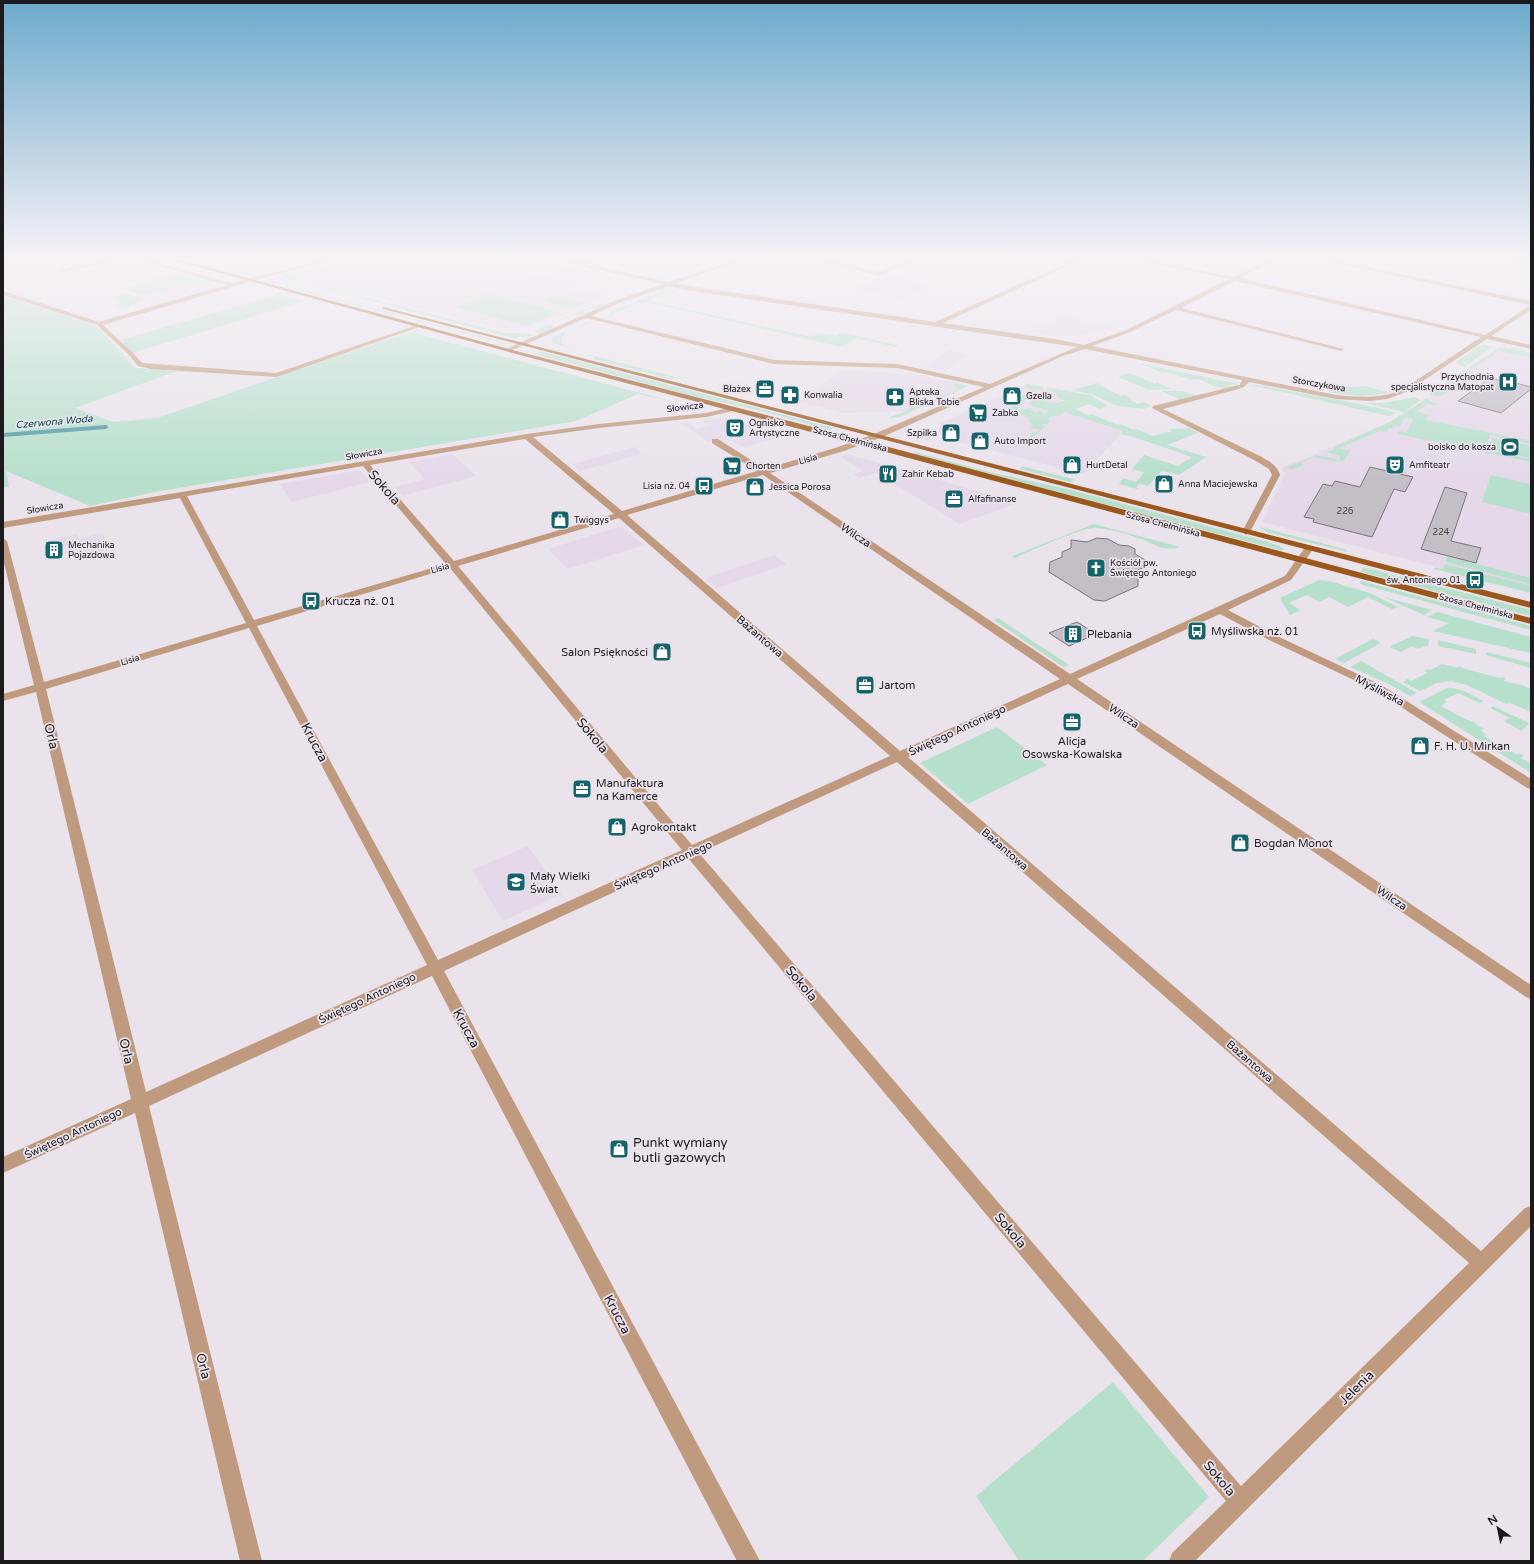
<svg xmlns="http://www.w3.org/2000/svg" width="1534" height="1564" font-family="'Varela Round',sans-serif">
	<rect width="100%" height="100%" fill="#eae3ec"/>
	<path fill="#e5d9e9" d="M219 258H327L292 267 263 270Z
		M359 258H528L537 260 514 270 545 277 570 267 598 273 569 290 609 296 528 329 507 331 303 279 306 271Z
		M886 274 932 286 900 299 853 287 860 284 870 286 878 283 870 281Z
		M198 279 226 287 158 306 132 299Z
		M1064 315H1065L1113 328 1067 337 1027 331Z
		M1499 348H1512L1531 353V591L1262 522 1285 474 1281 468 1403 416Z
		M949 350 968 354 945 371 926 367Z
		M844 370 913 374 968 386 910 411 844 413 796 401Z
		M1023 385 1081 397 1065 411 1124 431 1083 474 952 440 938 432 941 423Z
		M725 418 769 430 785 436 744 447 731 441 717 439 708 442 681 423 688 422 697 429 709 426 702 421Z
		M634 447 642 454 580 471 572 464Z
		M453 454 476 476 402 496 395 487 425 479 409 462Z
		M847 454 895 467 1018 503 960 524 876 473 859 478 853 474 863 471 840 457Z
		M360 470 370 482 292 502 279 484Z
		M621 526 644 545 568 569 548 549Z
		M103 533 109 549 82 556 78 543 63 547V545L52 547 51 543V540L77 534 79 539Z
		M774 555 787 564 717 588 705 578Z
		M528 846 562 894 503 921 472 870Z"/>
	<path fill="#b7e0cc" d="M286 272 295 276 297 280 505 333 530 334 533 336 514 338 281 277 282 274Z
		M179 273 221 284 211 282 204 285H189L163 293 156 291 143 295 128 290 130 287Z
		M267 281H270L510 344H506Z
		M675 290H678L649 299V301L811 337 819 333 836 336 841 333 898 345 896 347 856 338 842 347 647 302 638 303 611 315 612 317 609 315 612 311 661 292Z
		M636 292 594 310 588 308 582 311 587 313 579 316 573 315 549 325 555 327 540 334 535 332 537 330 587 308 604 304Z
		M121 293 144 299V300L134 303H136L125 309 115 305 123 303 115 299Z
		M279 294 305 301 132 353 121 340Z
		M488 294 559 312 527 326 455 307Z
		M555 295 587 303 572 309 539 301Z
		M3 296 96 326 135 368 177 371 75 408 113 422 157 418 410 332 682 404 638 394 576 421 155 492 90 506 6 471 9 487 3 488Z
		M592 322 567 331 561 338 563 344 565 346 588 353 552 343 553 337 585 323Z
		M1483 344 1492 347 1464 367 1456 362Z
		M1499 348H1512L1531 353V357L1530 358 1498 351 1474 369 1468 368Z
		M540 351 834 428 831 430 757 410 693 396 534 354Z
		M594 356 679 378 671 379 594 359Z
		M1142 364 1239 384 1237 386 1232 384 1229 386 1233 387 1226 389 1217 387 1198 379 1193 380 1166 372 1162 373 1147 366 1139 365Z
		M1465 370 1473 373 1474 375 1441 396 1429 395Z
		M1129 373 1154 383H1152L1154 384 1157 383 1173 389 1149 390 1118 377Z
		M946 381H949L968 386 900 417 887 418 907 411 913 407H917L922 404 918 403 919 402 927 403 960 389 953 386 956 383 948 381 943 384Z
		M1097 383 1121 396 1124 395 1133 399 1130 400 1138 404 1143 402 1151 406 1144 409 1114 405 1094 395 1072 390Z
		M1026 384 1044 387 1043 390H1033L1035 393H1030L1032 396 1026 395 1029 400H1023L1025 402 1018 403 1020 405 1015 406 1021 407 1017 409 1019 410 1031 408 1033 409 1030 410 1038 413V410L1043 411 1042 414 1045 415 1048 410 1033 407 1030 403 1033 399H1037V396L1048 394 1046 397 1041 399 1049 403H1059V402L1065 401 1058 397 1055 392 1046 389 1050 388 1090 395 1108 406 1099 409 1089 404 1075 409 1088 415 1092 414 1117 425 1121 424 1134 430 1137 429 1152 436 1172 431 1169 429H1171L1189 428 1198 433 1167 445 1206 457 1179 475 1162 471 1148 486 1139 484 1136 487 1138 488 1137 489 1119 484 1123 478 1136 482 1144 472 1132 469 1144 455 1178 466 1192 457 1140 439 1121 434 1124 431 1064 412 1059 416H1052L1048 418 1050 421 1047 424H1042L1045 427 1030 440 1028 439 1033 432H1038L1040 430 1030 428 1033 425 1028 420 1030 418C1022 414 1015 412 1006 411L1030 389 1025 387Z
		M1251 385H1258C1304 394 1351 401 1397 413L1389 416Z
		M1365 386 1389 393 1362 396 1330 393 1335 388Z
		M1161 391H1183L1197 396 1181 400Z
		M1415 397 1421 400 1404 412 1365 403H1385Z
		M1426 399 1437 404 1436 406 1427 404 1417 411 1429 415 1426 420 1531 441V444L1490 435 1486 449 1415 435 1531 459V462L1397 434 1399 431 1406 433 1413 419 1404 418 1400 427 1394 426 1392 428H1389L1387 432 1380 431 1339 448 1350 451 1344 461H1332L1314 457 1301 463 1304 465 1293 469 1286 468 1317 455 1339 460 1341 456 1327 452 1334 450V447L1390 422Z
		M927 428 933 429 938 435 933 430 934 435 930 437 931 438 954 444 930 438 928 440 922 438 917 433Z
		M1492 438 1531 446V458L1488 449Z
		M915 452 989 472 1067 489 1268 542 1280 546 1284 550H1280L913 454Z
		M1022 466 1076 480 1070 482 1020 469Z
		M1491 475 1531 484V514L1482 502Z
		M1094 524 1180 547C1162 552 1156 544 1141 539 1128 534 1111 529 1096 528 1082 527 1031 551 1015 558L1012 556Z
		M1259 527 1344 549 1348 552 1267 532Z
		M1446 556 1531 578V584L1446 562Z
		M1445 564 1531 586V593L1434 569 1435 567 1443 569Z
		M1363 567 1531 610V616L1361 572Z
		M1319 580 1334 582 1345 586 1370 593 1398 607 1392 609 1368 597 1348 607 1329 597 1319 602 1307 595 1289 603 1301 610 1290 615 1280 598Z
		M1361 581 1531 626V630L1363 585 1359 582Z
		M1384 597 1432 610 1424 615Z
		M1438 612 1531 637V653L1433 631 1449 623 1426 617Z
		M998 618 1069 665 1063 667 994 620Z
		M1412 636 1429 639 1428 646H1424L1418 649 1412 646 1401 652 1389 647Z
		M1373 639 1381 643 1344 663 1335 659Z
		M1438 640 1476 649V654L1438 646Z
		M1487 652 1531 663V668L1486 655Z
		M1361 661 1417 693 1410 696 1389 684 1350 667Z
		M1442 664 1458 668 1459 666 1462 668 1500 678 1501 677 1505 678 1504 681 1525 686 1531 689V712L1510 703 1506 704 1467 685 1451 681 1437 683 1420 691 1403 682 1407 679 1411 681 1427 673 1424 671 1428 669 1431 670Z
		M1447 688C1460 687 1472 695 1484 701L1479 703 1458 693 1444 700 1447 702 1441 706 1465 719 1477 723 1475 724 1484 729 1480 730 1486 734 1484 736 1517 755 1519 753 1524 756 1521 758 1531 764V773L1419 702Z
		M1493 706 1527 722 1529 724 1521 731 1504 721 1510 718 1490 708Z
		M997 727 1047 765 968 804 920 763Z
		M1113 1382 1209 1497 1143 1561H1019L976 1496Z"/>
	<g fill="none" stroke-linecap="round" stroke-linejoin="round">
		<path stroke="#549ca4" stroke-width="4" d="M3 435 106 427"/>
	</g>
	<path fill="#c4bec7" stroke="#79737c" d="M1490 378 1498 380 1500 379 1531 387V389L1501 413 1458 401Z
		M1370 467 1413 477 1405 492 1394 489 1372 537 1313 522 1314 519 1304 517 1323 484 1332 486 1335 481 1360 487Z
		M1445 487 1467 493 1451 541 1481 548 1476 563 1421 549Z
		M1097 538 1108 539 1119 545 1129 546 1135 549V554L1152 564 1138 570V586L1105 601 1094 600 1049 572 1050 562 1062 557V552L1071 548V540L1087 542Z
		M1077 622 1096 634 1069 646 1049 633Z"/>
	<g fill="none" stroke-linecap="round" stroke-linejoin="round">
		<path fill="#c09a7e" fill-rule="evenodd" d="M3 258H11L3 261Z
			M116 258H128L63 272 60 270Z
			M131 258H140L232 283 331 258H341L266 277 103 325 133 353 142 363 276 373 417 325 422 326 277 377 151 369 138 366 129 355 97 325 3 295V291L99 322 226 285Z
			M545 258C555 258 574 264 581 263 588 261 592 258 600 258L586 264 669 282 739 258H747L675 284 935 322 1078 258H1086L943 323 1055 339 1084 345 1124 331 1229 279 1126 258H1138L1234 277 1273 258H1280L1240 278 1485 335 1531 305V310L1491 336 1531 345V349L1487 339 1406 392 1387 399 1370 401 1336 399 1249 382 1244 387 1235 390 1163 409 1262 457C1270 462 1277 465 1280 475L1250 532 1246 535 1242 532 1272 475 1269 469 1256 461 1152 408 1153 406 1231 387 1240 385 1242 380 1085 349 1063 356 880 438 844 451 770 473 1070 674 1285 576 1306 546H1312L1314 548 1291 580 1228 610 1277 636 1381 685 1531 779V789L1527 788 1373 689 1269 640 1220 614 1077 679 1531 985V999L1526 997 1068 684 908 757 1481 1251 1525 1208 1531 1206V1226L1195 1561H1169L1172 1553 1226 1501 688 858 444 971 760 1561H737L432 976 149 1106 262 1561H240L135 1113 3 1173V1157L131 1099 36 692 3 701V694L34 685 3 559V538L7 541 44 682 246 623 180 498 3 528V522L527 434 599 424 706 413 733 407V411L706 417 599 428 533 437 622 511 757 471 712 443V439H718L765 469 838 447 874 434 984 387 897 368 774 364 586 318 510 351H506V349L615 301 663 284ZM1235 281 1481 337 1402 390C1380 399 1359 397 1336 395L1092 346 1128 333 1176 310 1341 351 1344 349 1181 308ZM669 286 685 290 1077 347 990 384 897 364 774 360 591 316 619 303ZM525 439 614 514 454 561 370 465ZM363 466 446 564 254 620 187 496ZM763 475 1060 679 900 751 627 515ZM619 518 890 756 692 845 458 566ZM450 568 682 850 438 960 257 626ZM249 628 427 965 146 1092 46 689ZM897 762 1469 1263 1241 1486 699 853Z
			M810 258H820L878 272 913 258H921L878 276Z
			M1313 258H1324L1531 301V305Z
			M1508 258 1531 260V264L1511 260Z"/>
		<path fill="#9b571c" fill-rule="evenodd" d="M165 258H174L524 353 836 433 1531 618V624L830 437 520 355Z
			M383 307 1531 602V608L383 309Z"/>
	</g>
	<linearGradient id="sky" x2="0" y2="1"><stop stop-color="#6daacd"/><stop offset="0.54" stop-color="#f6f2f6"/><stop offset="1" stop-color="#f6f2f6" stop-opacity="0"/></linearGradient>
	<rect width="1534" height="477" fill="url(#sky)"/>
	<defs>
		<symbol id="hospital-square" viewBox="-11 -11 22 22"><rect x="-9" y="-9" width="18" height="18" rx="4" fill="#15636b" stroke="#eae3ec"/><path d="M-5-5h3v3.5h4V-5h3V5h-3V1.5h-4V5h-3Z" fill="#fff"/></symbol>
		<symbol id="office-square" viewBox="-11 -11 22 22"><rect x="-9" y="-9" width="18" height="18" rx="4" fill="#15636b" stroke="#eae3ec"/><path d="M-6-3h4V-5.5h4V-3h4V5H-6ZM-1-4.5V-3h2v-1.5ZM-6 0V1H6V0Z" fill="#fff"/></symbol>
		<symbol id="pharmacy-square" viewBox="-11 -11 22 22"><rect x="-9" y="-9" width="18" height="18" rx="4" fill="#15636b" stroke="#eae3ec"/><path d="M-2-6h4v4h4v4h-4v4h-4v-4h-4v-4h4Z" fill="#fff"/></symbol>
		<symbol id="shop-square" viewBox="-11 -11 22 22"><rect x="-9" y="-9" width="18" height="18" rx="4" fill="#15636b" stroke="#eae3ec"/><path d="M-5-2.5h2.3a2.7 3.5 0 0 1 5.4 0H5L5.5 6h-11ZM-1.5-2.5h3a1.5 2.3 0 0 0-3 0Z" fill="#fff"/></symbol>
		<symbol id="supermarket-square" viewBox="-11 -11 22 22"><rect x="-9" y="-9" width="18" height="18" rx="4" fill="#15636b" stroke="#eae3ec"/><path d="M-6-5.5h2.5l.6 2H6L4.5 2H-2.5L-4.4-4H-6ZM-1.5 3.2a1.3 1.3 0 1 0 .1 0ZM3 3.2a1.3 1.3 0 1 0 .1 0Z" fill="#fff"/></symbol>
		<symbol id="theatre-square" viewBox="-11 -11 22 22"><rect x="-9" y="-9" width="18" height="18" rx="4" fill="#15636b" stroke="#eae3ec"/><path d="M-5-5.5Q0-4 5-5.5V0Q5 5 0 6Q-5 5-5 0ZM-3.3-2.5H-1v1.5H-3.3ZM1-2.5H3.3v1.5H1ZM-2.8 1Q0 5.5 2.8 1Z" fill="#fff"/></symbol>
		<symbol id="stadium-square" viewBox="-11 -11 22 22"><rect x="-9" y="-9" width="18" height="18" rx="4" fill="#15636b" stroke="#eae3ec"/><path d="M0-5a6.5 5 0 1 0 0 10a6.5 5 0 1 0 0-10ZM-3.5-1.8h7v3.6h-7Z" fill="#fff"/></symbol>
		<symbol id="restaurant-square" viewBox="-11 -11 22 22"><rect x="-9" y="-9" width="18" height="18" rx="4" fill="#15636b" stroke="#eae3ec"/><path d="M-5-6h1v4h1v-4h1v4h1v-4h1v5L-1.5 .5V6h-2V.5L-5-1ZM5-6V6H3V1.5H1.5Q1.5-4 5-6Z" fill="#fff"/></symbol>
		<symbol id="bus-square" viewBox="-11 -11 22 22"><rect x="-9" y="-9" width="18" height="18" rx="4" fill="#15636b" stroke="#eae3ec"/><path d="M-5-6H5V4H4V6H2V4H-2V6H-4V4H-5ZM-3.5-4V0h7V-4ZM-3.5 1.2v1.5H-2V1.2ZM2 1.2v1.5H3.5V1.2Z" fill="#fff"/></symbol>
		<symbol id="building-square" viewBox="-11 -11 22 22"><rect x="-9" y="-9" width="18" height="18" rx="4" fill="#15636b" stroke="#eae3ec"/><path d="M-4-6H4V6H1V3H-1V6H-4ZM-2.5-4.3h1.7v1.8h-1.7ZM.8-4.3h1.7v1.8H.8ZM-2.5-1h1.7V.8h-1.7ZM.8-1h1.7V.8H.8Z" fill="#fff"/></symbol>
		<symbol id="church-square" viewBox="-11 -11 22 22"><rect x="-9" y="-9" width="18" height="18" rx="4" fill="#15636b" stroke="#eae3ec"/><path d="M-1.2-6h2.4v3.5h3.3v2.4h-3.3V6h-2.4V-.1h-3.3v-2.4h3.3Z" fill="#fff"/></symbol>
		<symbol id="school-square" viewBox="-11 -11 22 22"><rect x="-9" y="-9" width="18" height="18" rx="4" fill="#15636b" stroke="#eae3ec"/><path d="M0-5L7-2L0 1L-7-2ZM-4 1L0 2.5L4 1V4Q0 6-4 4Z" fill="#fff"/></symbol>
	</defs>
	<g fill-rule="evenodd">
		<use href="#hospital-square" x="1497" y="371" width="22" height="22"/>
		<use href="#office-square" x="754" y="378" width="22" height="22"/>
		<use href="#pharmacy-square" x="779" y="384" width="22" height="22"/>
		<use href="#shop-square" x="1001" y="385" width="22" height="22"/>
		<use href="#pharmacy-square" x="884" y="386" width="22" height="22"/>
		<use href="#supermarket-square" x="967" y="402" width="22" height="22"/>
		<use href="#theatre-square" x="724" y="417" width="22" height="22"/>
		<use href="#shop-square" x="940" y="422" width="22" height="22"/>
		<use href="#shop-square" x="969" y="430" width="22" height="22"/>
		<use href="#stadium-square" x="1499" y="436" width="22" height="22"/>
		<use href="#shop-square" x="1061" y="454" width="22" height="22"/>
		<use href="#theatre-square" x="1384" y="454" width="22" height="22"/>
		<use href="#supermarket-square" x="721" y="455" width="22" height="22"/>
		<use href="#restaurant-square" x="877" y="463" width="22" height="22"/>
		<use href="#shop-square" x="1153" y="473" width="22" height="22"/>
		<use href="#bus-square" x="693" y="475" width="22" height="22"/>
		<use href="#shop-square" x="744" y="476" width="22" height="22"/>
		<use href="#office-square" x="943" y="488" width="22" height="22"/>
		<use href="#shop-square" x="549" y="509" width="22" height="22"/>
		<use href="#building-square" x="43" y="539" width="22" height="22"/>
		<use href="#church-square" x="1085" y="557" width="22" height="22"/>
		<use href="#bus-square" x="1464" y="569" width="22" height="22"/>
		<use href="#bus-square" x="300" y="590" width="22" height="22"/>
		<use href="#bus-square" x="1186" y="620" width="22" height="22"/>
		<use href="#building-square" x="1062" y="623" width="22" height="22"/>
		<use href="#shop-square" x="651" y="641" width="22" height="22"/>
		<use href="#office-square" x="854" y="674" width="22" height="22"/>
		<use href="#office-square" x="1061" y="711" width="22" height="22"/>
		<use href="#shop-square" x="1409" y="735" width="22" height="22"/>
		<use href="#office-square" x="571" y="778" width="22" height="22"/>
		<use href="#shop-square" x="606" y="816" width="22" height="22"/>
		<use href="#shop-square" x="1229" y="832" width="22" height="22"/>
		<use href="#school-square" x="505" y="871" width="22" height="22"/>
		<use href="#shop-square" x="608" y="1138" width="22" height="22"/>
	</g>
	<g text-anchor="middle" stroke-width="3.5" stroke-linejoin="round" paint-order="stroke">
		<g font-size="9" fill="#1d1a1e" stroke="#eae3ec" text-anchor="start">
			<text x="1494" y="380" text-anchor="end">Przychodnia<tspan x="1494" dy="10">specjalistyczna Matopat</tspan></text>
			<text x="751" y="392" text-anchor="end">Błażex</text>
			<text x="909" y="395">Apteka<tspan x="909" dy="10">Bliska Tobie</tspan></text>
			<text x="804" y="398">Konwalia</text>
			<text x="1026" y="399">Gzella</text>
			<text x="992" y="416">Żabka</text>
			<text x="749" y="426">Ognisko<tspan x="749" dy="10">Artystyczne</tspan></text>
			<text x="937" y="436" text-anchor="end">Szpilka</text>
			<text x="994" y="444">Auto Import</text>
			<text x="1496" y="450" text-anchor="end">boisko do kosza</text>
			<text x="1086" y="468">HurtDetal</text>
			<text x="1409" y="468">Amfiteatr</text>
			<text x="746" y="469">Chorten</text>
			<text x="902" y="477">Zahir Kebab</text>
			<text x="1178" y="487">Anna Maciejewska</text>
			<text x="690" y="489" text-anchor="end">Lisia nż. 04</text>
			<text x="769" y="490">Jessica Porosa</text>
			<text x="968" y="502">Alfafinanse</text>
			<text x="574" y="523">Twiggys</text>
			<text x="68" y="548">Mechanika<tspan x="68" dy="10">Pojazdowa</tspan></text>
			<text x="1110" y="566">Kościół pw.<tspan x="1110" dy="10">Świętego Antoniego</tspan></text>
			<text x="1461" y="583" text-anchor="end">św. Antoniego 01</text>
		</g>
		<g font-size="9" fill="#1d1a1e" stroke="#eae3ec">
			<text transform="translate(1319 384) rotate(10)" y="3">Storczykowa</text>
			<text transform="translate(685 407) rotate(-7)" y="3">Słowicza</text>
			<text transform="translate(850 439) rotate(15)" y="3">Szosa Chełmińska</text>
			<text transform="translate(364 454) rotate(-10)" y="3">Słowicza</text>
			<text transform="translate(808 459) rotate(-16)" y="3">Lisia</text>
			<text transform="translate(45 508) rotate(-9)" y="3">Słowicza</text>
			<text transform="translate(1163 524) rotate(15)" y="3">Szosa Chełmińska</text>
			<text transform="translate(440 568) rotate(-16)" y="3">Lisia</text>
			<text transform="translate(1476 606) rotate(15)" y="3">Szosa Chełmińska</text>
			<text transform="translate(130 660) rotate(-17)" y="3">Lisia</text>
		</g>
		<g font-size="9" fill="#474348">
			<text x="1345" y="514">226</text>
			<text x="1441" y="535">224</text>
		</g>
		<g font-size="10" font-style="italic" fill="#0f5056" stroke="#eae3ec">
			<text transform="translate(54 421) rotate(-5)" y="4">Czerwona Woda</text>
		</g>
		<g font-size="11" fill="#1d1a1e" stroke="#eae3ec">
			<text transform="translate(856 535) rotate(34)" y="4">Wilcza</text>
			<text transform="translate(760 636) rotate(41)" y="4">Bażantowa</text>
			<text transform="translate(1380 690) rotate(28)" y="4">Myśliwska</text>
			<text transform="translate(1124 716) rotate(34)" y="4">Wilcza</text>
			<text transform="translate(957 730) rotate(-25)" y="4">Świętego Antoniego</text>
			<text transform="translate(1005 849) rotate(41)" y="4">Bażantowa</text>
			<text transform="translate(663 865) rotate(-24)" y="4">Świętego Antoniego</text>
			<text transform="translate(1392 898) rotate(34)" y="4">Wilcza</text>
			<text transform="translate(367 998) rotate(-25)" y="4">Świętego Antoniego</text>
			<text transform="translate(1250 1061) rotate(41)" y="4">Bażantowa</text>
			<text transform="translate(73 1133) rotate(-25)" y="4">Świętego Antoniego</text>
		</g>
		<g font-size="11" fill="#1d1a1e" stroke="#eae3ec" text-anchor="start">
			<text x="325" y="605">Krucza nż. 01</text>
			<text x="1211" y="635">Myśliwska nż. 01</text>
			<text x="1087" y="638">Plebania</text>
			<text x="648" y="656" text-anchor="end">Salon Psiękności</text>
			<text x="879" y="689">Jartom</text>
			<text x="1072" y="745" text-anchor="middle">Alicja<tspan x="1072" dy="13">Osowska-Kowalska</tspan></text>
			<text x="1434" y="750">F. H. U. Mirkan</text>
			<text x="596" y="787">Manufaktura<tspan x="596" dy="13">na Kamerce</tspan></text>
			<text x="631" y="831">Agrokontakt</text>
			<text x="1254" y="847">Bogdan Monot</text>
			<text x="530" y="880">Mały Wielki<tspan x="530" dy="13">Świat</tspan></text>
		</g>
		<g font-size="13" fill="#1d1a1e" stroke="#eae3ec">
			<text transform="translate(385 487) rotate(49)" y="5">Sokola</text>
			<text transform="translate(593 735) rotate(50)" y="5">Sokola</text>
			<text transform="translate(52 736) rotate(77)" y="5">Orla</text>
			<text transform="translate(315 742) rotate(62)" y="5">Krucza</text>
			<text transform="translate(802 983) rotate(50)" y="5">Sokola</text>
			<text transform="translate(467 1028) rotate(62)" y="5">Krucza</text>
			<text transform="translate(127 1051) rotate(77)" y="5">Orla</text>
			<text transform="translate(1011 1230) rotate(50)" y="5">Sokola</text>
			<text transform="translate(618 1314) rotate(62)" y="5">Krucza</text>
			<text transform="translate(204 1366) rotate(76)" y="5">Orla</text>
			<text transform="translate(1356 1387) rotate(-45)" y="5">Jelenia</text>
			<text transform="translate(1220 1478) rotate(50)" y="5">Sokola</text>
		</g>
		<g font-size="13" fill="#1d1a1e" stroke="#eae3ec" text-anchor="start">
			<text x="633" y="1147">Punkt wymiany<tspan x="633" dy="15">butli gazowych</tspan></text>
		</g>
	</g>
	<rect width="1534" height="1564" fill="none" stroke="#1d1a1e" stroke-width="8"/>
	<g transform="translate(1498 1528) rotate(327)" stroke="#eae3ec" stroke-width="3" paint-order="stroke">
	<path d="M0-3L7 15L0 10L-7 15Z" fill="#1d1a1e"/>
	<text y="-6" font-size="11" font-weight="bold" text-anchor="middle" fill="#1d1a1e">N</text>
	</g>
</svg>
